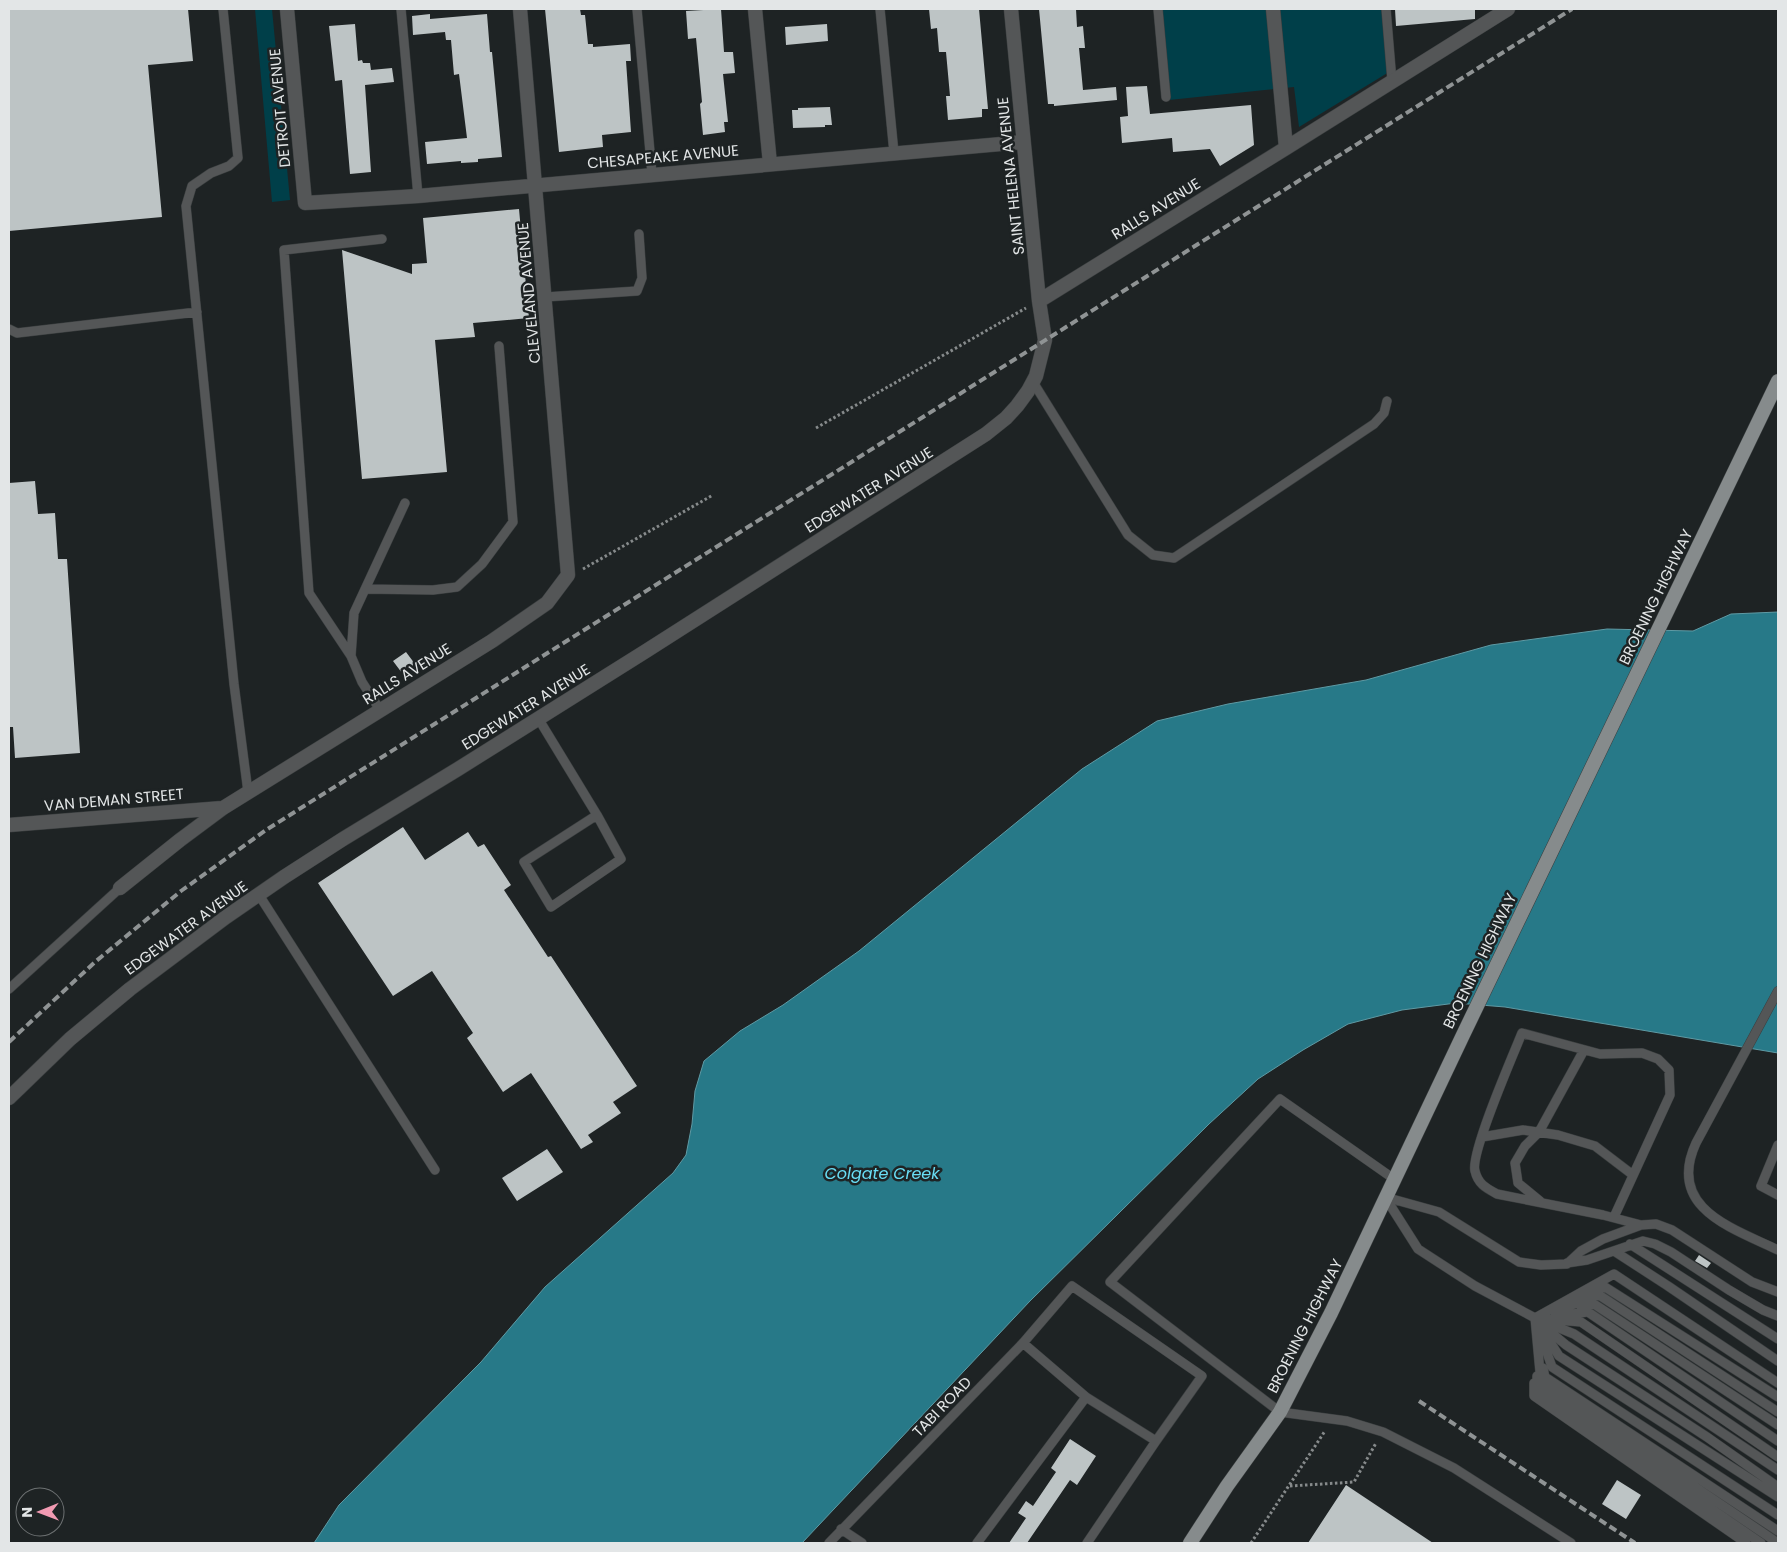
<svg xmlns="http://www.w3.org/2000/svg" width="1787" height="1552" font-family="Poppins,sans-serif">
	<rect width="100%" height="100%" fill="#1e2324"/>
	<path fill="#003f49" d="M255 9H272L290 200 272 202Z
		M1161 9H1382L1389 72 1299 127 1294 87 1169 100Z"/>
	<path fill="#277988" stroke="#5f9aa4" d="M1778 612V1053L1505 1007 1456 1003 1402 1010 1348 1024 1303 1050 1258 1079 1209 1124 1030 1301 802 1543H314L339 1505 481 1362 545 1287 673 1173 686 1155 692 1124 695 1091 704 1061 740 1031 783 1005 859 951 1082 769 1157 721 1228 704 1366 680 1491 645 1607 629 1693 631 1731 614Z"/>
	<path fill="#bdc4c5" d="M9 9H188L193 61 148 65 162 217 9 231Z
		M545 9H580L581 15H585L588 44H593V47L630 44 631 61H626L631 132 602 135 603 147 559 152Z
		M721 9 724 52H733L735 73 723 74 728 122H724L725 132 703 135 700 104 702 102 696 38 688 39 686 11Z
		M929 9H979L988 109H982V117L948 120 946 96H950L946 52H939L937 28 931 29Z
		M1039 9H1076L1077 27 1083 26 1085 48H1079L1083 90 1116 87 1117 100 1054 106V104H1048Z
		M1395 9H1475V19L1396 26Z
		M430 14V19L487 14 490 52H492L502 157 478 159V162L461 163V161L427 164 425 142 467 138 459 74 454 75 451 40H446L445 32 413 35 412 16Z
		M355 24 358 61 362 60 363 63H370L371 70 392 68 394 82 365 85 371 172 350 174 342 80 335 81 329 26Z
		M827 24 828 41 786 45 785 27Z
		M1147 86 1150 114 1251 105 1254 145 1220 166 1210 149 1173 152 1172 138 1122 143 1120 117 1128 116 1126 87Z
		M830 107 832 125H825V127L793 128 792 110H798V108Z
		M519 209 529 318 473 323 475 337 435 340 447 472 362 479 342 250 412 274V264L427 263 423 218Z
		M35 481 38 514 55 513 58 559H67L80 753 15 758 13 727H9V483Z
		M406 652 415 664 402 673 393 661Z
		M403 827 425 860 468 832 478 847 484 844 511 885 504 890 548 957 551 956 637 1086 613 1102 621 1113 588 1135 593 1142 581 1149 531 1073 503 1092 467 1038 473 1033 432 971 393 996 318 883Z
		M547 1149 563 1172 517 1201 502 1178Z
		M1699 1255 1711 1263 1707 1268 1695 1261Z
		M1070 1439 1096 1456 1077 1485 1070 1480 1027 1543H1009L1026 1518 1018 1513 1026 1501 1033 1506 1056 1472 1051 1468Z
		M1617 1480 1641 1495 1626 1519 1602 1504Z
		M1346 1485 1433 1543H1308Z"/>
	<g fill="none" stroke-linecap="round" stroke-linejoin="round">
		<defs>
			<path id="service" d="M223 9 238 158 229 166 211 173 192 186 186 206 234 684 248 792
				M401 9 418 196
				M637 9 652 174
				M880 9 894 153
				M1158 9 1166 97
				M1386 9 1392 81
				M545 297 637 291 642 278 639 234
				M9 329 17 333 197 312
				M1033 382 1128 535 1153 555 1174 558 1374 424 1384 413 1387 401
				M365 589 433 590 457 587 482 564 513 522 499 346
				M351 656 309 593 284 250 382 239
				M380 710 362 682 351 656 354 613 405 503
				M538 718 597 815 621 859 551 907 524 862 597 815
				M259 895 435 1170
				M9 989 120 888
				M1778 991 1696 1143C1666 1208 1732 1228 1778 1250
				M1482 1137 1523 1130 1558 1135 1595 1146 1633 1175
				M1778 1145 1761 1186 1778 1195
				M1394 1179 1280 1099 1110 1282 1280 1412 1347 1421 1383 1432 1454 1468 1571 1543
				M1385 1197 1418 1249 1475 1286 1535 1318 1574 1334 1778 1470
				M1385 1197 1439 1212 1519 1262 1541 1265 1567 1264 1581 1251 1603 1239 1641 1225 1656 1224 1672 1230 1752 1282 1778 1292
				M1540 1201 1518 1183 1515 1163 1525 1146 1539 1132 1584 1050
				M1614 1217 1670 1095 1669 1070 1658 1059 1642 1053 1600 1054 1522 1033C1513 1055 1470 1154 1475 1171 1478 1184 1486 1188 1497 1194L1603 1215 1641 1225
				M1630 1244 1778 1339
				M1614 1251 1668 1286 1778 1361
				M1567 1263 1587 1260 1643 1241 1655 1244 1671 1252 1729 1290 1763 1310 1778 1316
				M1590 1294 1605 1287 1778 1397
				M1581 1307 1594 1304 1778 1425
				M1558 1310 1599 1295 1778 1412
				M1555 1316 1588 1312 1778 1441
				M1535 1318 1541 1383 1778 1543
				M1535 1318 1614 1274 1778 1383
				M1545 1319 1581 1322 1778 1457
				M1542 1325 1566 1345 1707 1437 1778 1487
				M1543 1331 1559 1356 1778 1497
				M1540 1333 1552 1367 1778 1515
				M1543 1368 1545 1377 1778 1531
				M1537 1376V1389L1761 1543
				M1534 1383V1396L1746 1543
				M1086 1397 1156 1441 1087 1543
				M841 1529 862 1543
				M829 1543 1023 1343 1072 1286 1202 1376 1156 1441
				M977 1543 1086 1397 1023 1343"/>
			<path id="minor" d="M287 9 305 203 418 196 1023 142
				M755 9 770 164
				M1273 9 1286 148
				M1039 301 1286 148 1508 9
				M9 825 222 808
				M120 888 180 840 223 808 492 641 547 603 568 575 520 9
				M9 1098 70 1039 130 989 226 917 284 877 343 839 458 769 646 651 986 434 1006 418 1017 406 1028 391 1036 376 1045 340 1039 301 1011 9"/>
			<path id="primary" d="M1190 1543 1227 1486 1280 1412 1331 1313 1463 1035 1778 381"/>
		</defs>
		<use href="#service" stroke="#3a3e3f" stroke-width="10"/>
		<use href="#minor" stroke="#3a3e3f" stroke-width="15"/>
		<use href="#primary" stroke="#3a3e3f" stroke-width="15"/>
		<path stroke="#868a8b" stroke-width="3" stroke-dasharray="2.5 2.5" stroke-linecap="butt" d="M816 428 1026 308
			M583 569 713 495
			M1290 1486 1354 1482 1376 1443
			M1251 1543 1325 1431"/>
		<use href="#service" stroke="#545657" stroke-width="9"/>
		<use href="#minor" stroke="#545657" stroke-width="14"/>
		<use href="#primary" stroke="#868b8c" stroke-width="14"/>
		<path stroke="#8f9394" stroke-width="4" stroke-dasharray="8 4" stroke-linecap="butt" d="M9 1042 95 962 181 891 266 830 1572 9
			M1419 1401 1635 1543"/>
	</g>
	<g text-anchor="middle" stroke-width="5" stroke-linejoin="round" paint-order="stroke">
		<g font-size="15" fill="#e3e6e7" stroke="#1e2324">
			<text transform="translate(280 108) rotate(-95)" y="5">DETROIT AVENUE</text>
			<text transform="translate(663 157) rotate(-5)" y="5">CHESAPEAKE AVENUE</text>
			<text transform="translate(1011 176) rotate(-96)" y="5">SAINT HELENA AVENUE</text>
			<text transform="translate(1156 209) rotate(-32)" y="5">RALLS AVENUE</text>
			<text transform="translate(529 293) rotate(-95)" y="5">CLEVELAND AVENUE</text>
			<text transform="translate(869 490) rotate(-32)" y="5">EDGEWATER AVENUE</text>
			<text transform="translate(1656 597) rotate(-64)" y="5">BROENING HIGHWAY</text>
			<text transform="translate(407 674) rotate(-32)" y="5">RALLS AVENUE</text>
			<text transform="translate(526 707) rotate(-32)" y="5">EDGEWATER AVENUE</text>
			<text transform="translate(114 800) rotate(-5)" y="5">VAN DEMAN STREET</text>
			<text transform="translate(186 928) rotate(-36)" y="5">EDGEWATER AVENUE</text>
			<text transform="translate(1480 961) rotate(-64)" y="5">BROENING HIGHWAY</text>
			<text transform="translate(1305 1326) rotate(-63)" y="5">BROENING HIGHWAY</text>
			<text transform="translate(942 1407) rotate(-46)" y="5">TABI ROAD</text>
		</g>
		<g font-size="16" font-style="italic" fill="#69def5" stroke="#1e2324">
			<text x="882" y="1179">Colgate Creek</text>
		</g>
	</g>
	<rect width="1787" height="1552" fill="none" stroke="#e3e6e7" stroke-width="20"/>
	<g transform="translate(40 1512) rotate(269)"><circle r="24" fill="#1e2324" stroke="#6d7172"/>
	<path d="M0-4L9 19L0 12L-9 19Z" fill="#f19ab2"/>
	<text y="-8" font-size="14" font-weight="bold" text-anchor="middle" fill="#e3e6e7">N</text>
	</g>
</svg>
